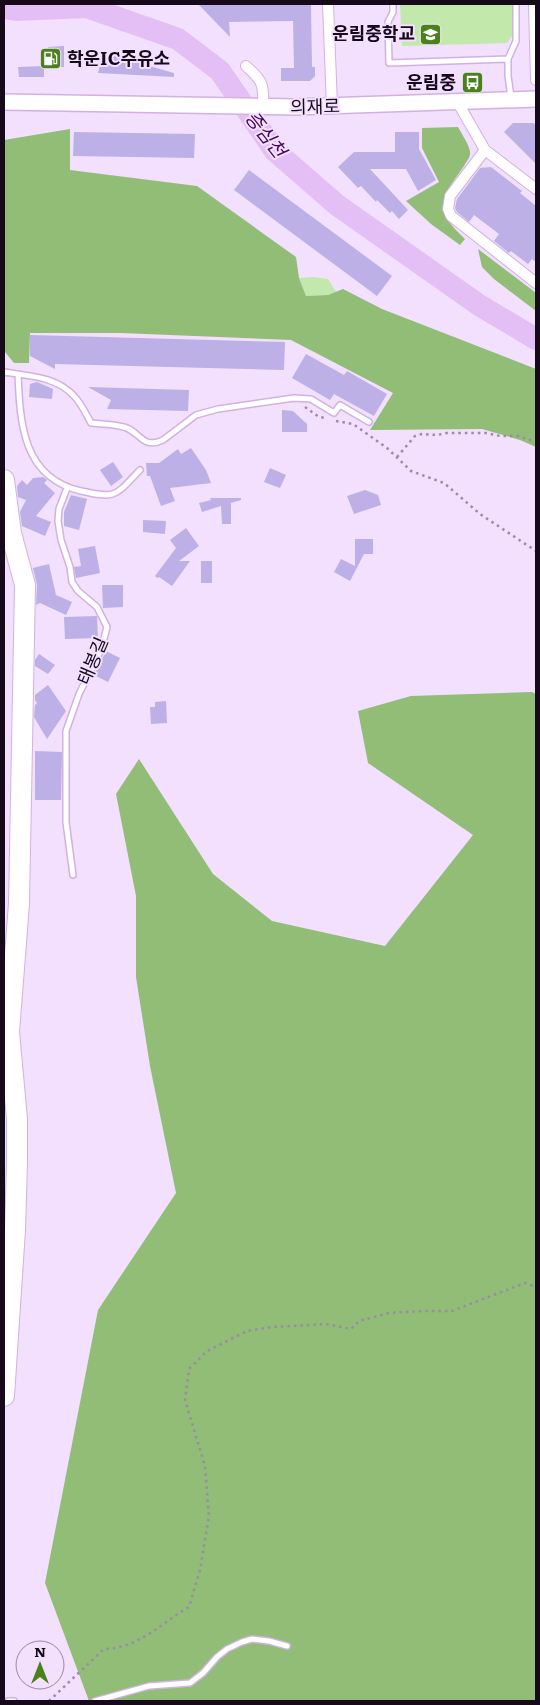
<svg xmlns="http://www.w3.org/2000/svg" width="540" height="1705" font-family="Literata,'Noto Sans KR',serif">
	<rect width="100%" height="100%" fill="#f3dffe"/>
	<path fill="#c2e8ac" d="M400 4H512V36L507 43 402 46Z
		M314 277 328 279 336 292 328 295 306 296 299 278Z"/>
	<path fill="#91bd77" d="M458 127C461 133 470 146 470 152 471 157 466 162 464 166 440 200 432 208 465 239L460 245 431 224 406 201 439 182 422 148V128Z
		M70 129V170L197 186 296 257 299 278 306 296 328 295 343 289 382 309 536 369V447L520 440 482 429 370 430 393 393 291 340 121 333H30L29 363H14L5 352 4 140Z
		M478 249 536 293V311L494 279 482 267Z
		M532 692 536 694V1701H89L45 1583 98 1310 176 1193 150 1066 136 977V896L116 794 139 759 213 874 272 921 385 946 473 835 368 763 358 711 411 696Z"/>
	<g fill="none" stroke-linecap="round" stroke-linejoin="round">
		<path stroke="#e3bff6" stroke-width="22" d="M4 8 16 10 87 7 178 39 220 71 275 151 337 205 479 305 536 339"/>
	</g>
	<path fill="#bcb0e6" d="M198 4H311L312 67H315V76L310 81H281V68H294L293 21 229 22 230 37Z
		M64 46V67H48V47Z
		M103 53 174 73V77L98 73Z
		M44 66V77H19L18 67Z
		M513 123H533L536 125V164L504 132Z
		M74 132 195 134 194 158 73 156Z
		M395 132H419V149L436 180 418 191 406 169H370L408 210 399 219 392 211 390 213 377 200 376 202 361 186 358 188 338 167 354 152H395Z
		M491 167 522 191 520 193 536 206V262L532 259 528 264 511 251 509 253 494 241 499 234 474 215 469 222 457 212 455 208 457 199 472 179 480 168Z
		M249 170 392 276 377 296 234 190Z
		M30 335 285 342 284 370 55 364V369L30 356Z
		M306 354 344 375 347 371 387 394 374 416 334 394 330 400 292 378Z
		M37 382 53 389 52 399 29 397 30 384Z
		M88 387 189 390 188 411 107 409 111 400Z
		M282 410 293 411 307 424V432H282Z
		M191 448 206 470 211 483 170 488 175 501 161 506 150 476H147L146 463H159L178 449 181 454Z
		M113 462 123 477 111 486 100 470Z
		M270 468 286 475 280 488 264 482Z
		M43 477 47 480 44 483 55 493 36 516 51 522 45 536 22 526 20 512 26 500 18 497 17 486 22 480 27 485 33 478Z
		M365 490 378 495 381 505 354 514 347 496Z
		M71 495 87 499 79 530 64 526V512Z
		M210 498H241V500L231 503V524H222L221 506 202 512 199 503 211 500Z
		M143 520 166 521 165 534 143 532Z
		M186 528 199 546 179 561H190L172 586 159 577 157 578 155 576 176 548 170 540Z
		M355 539H373V554H364L350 581 334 572 341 559 355 566Z
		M95 546 100 573 76 578 74 567 81 566 78 549Z
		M201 561H212V583H201Z
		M49 564 56 595 72 602 66 615 40 603 36 605 37 585 33 568Z
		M102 585H123V607L103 608Z
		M97 616 98 638 65 639 64 617Z
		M106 651 120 658 108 682 94 675Z
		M39 654 55 665 48 674 35 666V660Z
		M48 685 66 711 47 739 34 717 35 705 37 703 35 700V695Z
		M166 701 167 723 151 724 150 707H155V702Z
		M35 751 62 752 61 800H35Z"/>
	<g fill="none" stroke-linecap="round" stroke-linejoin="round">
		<defs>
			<path id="lane" d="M393 4V12L388 22 389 63 508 59V76L511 97
				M508 59 516 41V4
				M4 372C28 376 56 376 74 396 81 403 86 414 91 423 102 424 114 424 124 427 140 431 142 450 163 440L196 415 218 409 294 398 311 399 334 413 340 405 369 422
				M18 374C20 424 23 478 81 491 117 499 115 496 140 470
				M67 488 59 509 58 521 61 540 70 567 72 582 78 591 97 607 107 627 101 650 79 694 66 731V822L73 875
				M8 1701H14
				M95 1701 149 1686 190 1683 203 1673 217 1657 227 1649 242 1642 252 1639 269 1641 287 1646"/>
			<path id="street" d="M328 4 332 106
				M534 4 536 80
				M246 66C263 81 264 85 263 107
				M458 103 485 150 536 189
				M485 150 450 196 448 209 451 216 536 283"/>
			<path id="secondary" d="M4 102 295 107 536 99"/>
			<path id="highway" d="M4 480 11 533 25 585 19 904 9 1032 17 1119V1163L15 1230 4 1396"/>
		</defs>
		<use href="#lane" stroke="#d2b1e2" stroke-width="8"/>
		<use href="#street" stroke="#d2b1e2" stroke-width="12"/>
		<use href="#secondary" stroke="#d2b1e2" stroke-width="18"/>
		<use href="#highway" stroke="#d2b1e2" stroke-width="22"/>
		<path stroke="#9c8ba4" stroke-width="2.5" stroke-dasharray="2.5 4" stroke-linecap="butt" d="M305 407 319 417 326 418
			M336 421 353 424 387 448 411 471 444 483 480 514 536 551
			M397 457 415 436 422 434 437 435 447 433H486L500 436H518L536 442
			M49 1701 104 1649C139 1648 160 1624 189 1607L200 1570 209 1516 205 1466 185 1400 189 1369 207 1351 247 1331 272 1327 326 1324 351 1329 359 1321 389 1313 422 1311H452L525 1283 536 1287"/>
		<use href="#lane" stroke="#fff" stroke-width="5"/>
		<use href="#street" stroke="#fff" stroke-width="10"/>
		<use href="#secondary" stroke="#fff" stroke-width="15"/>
		<use href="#highway" stroke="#fff" stroke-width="20"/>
	</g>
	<defs>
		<symbol id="school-square" viewBox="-11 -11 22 22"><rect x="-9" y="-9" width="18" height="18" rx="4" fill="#49811a" stroke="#f3dffe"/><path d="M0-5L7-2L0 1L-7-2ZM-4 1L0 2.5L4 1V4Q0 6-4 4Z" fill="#fff"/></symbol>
		<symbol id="fuel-square" viewBox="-11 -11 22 22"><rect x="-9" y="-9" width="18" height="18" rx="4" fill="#49811a" stroke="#f3dffe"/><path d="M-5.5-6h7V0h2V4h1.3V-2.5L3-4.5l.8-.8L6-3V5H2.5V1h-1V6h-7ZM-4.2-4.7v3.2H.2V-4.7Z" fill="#fff"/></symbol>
		<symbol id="bus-square" viewBox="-11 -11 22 22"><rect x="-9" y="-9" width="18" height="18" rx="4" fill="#49811a" stroke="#f3dffe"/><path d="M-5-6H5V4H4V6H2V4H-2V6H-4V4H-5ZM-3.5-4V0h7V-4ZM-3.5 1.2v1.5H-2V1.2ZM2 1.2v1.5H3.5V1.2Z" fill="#fff"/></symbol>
	</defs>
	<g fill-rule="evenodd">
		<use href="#school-square" x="418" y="22" width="25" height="25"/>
		<use href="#fuel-square" x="38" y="46" width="25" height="25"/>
		<use href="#bus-square" x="460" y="70" width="25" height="25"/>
	</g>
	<g text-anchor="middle" stroke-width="4" stroke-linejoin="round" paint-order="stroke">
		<g font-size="18" font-weight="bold" fill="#15091a" stroke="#f3dffe" text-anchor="end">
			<text x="415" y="40">운림중학교</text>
			<text x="67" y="65" text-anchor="start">학운IC주유소</text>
			<text x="456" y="89">운림중</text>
		</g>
		<g font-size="18" fill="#15091a" stroke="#f3dffe">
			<text transform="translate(315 107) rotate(-1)" y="6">의재로</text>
			<text transform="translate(93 661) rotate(-67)" y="6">태봉길</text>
		</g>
		<g font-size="19" font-style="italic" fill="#430558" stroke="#f3dffe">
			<text transform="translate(266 134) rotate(52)" y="7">증심천</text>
		</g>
	</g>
	<rect width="540" height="1705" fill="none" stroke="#15091a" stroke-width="10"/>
	<g transform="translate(40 1665)"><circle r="24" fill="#f3dffe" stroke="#9a89a3"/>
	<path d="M0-4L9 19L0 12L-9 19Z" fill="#49811a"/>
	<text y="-8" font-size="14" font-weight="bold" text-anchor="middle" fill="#15091a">N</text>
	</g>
</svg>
